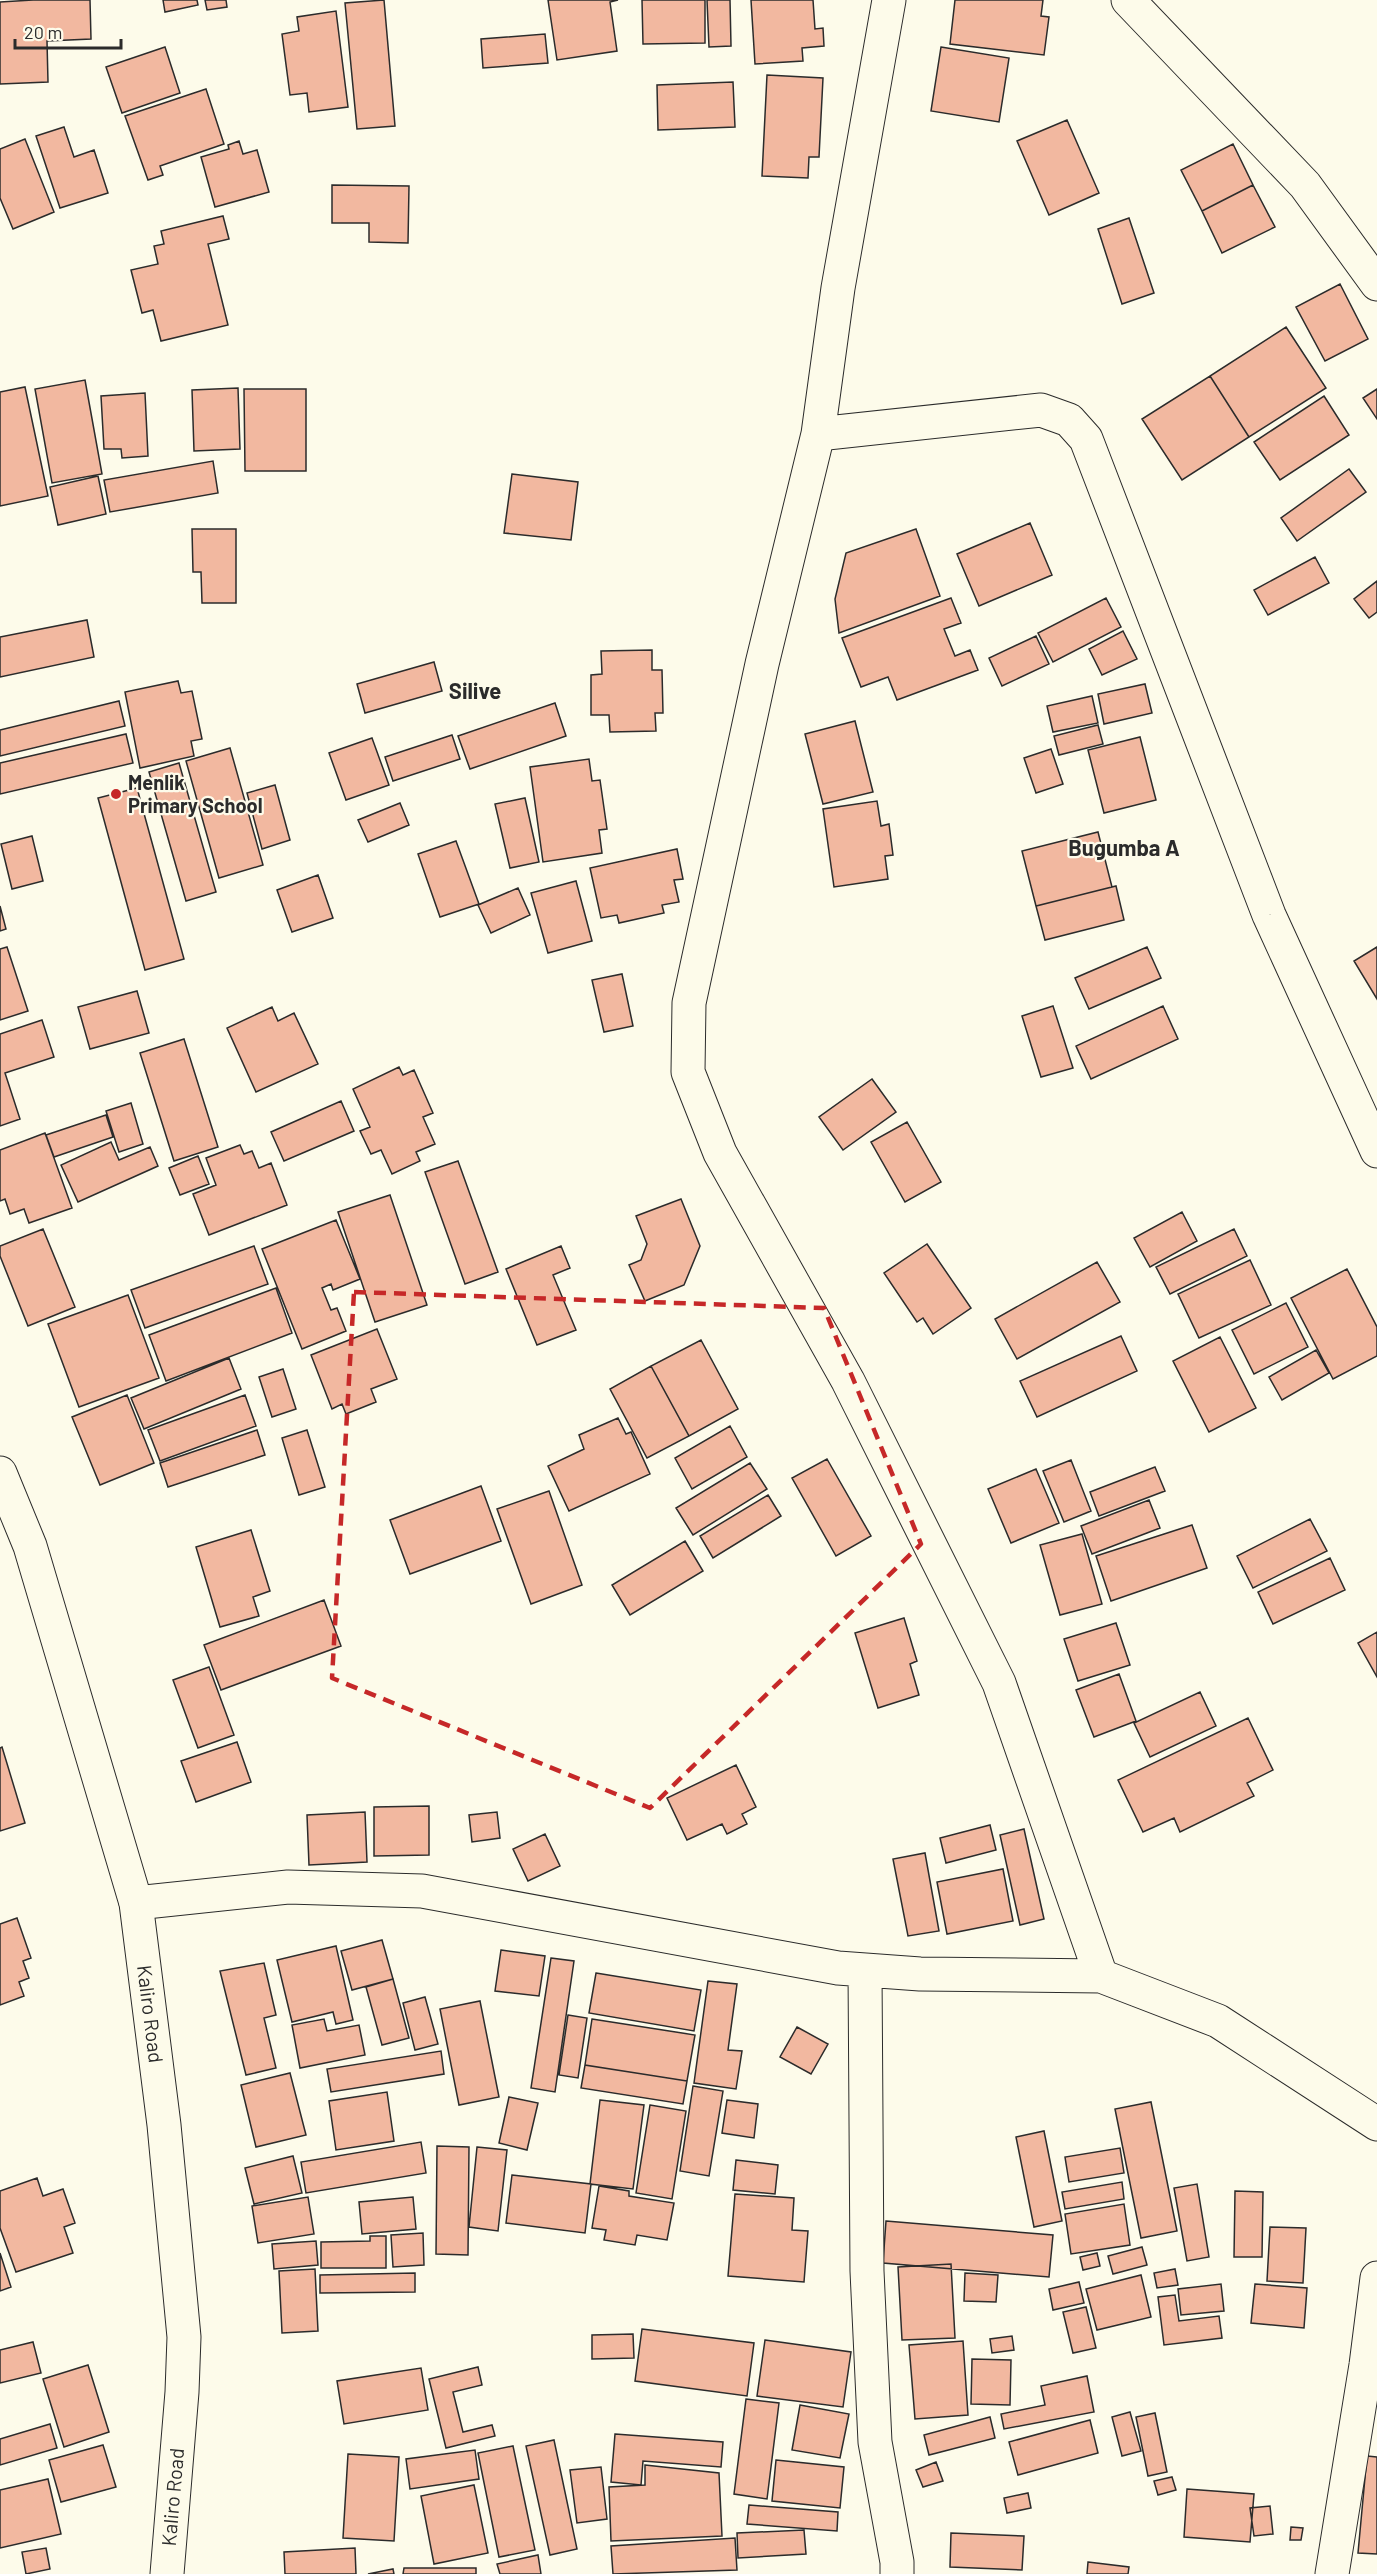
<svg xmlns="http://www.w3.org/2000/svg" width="1377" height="2574" font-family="Barlow,sans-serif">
	<rect width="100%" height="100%" fill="#fdfbea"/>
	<path fill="#f2b8a0" stroke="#2b2b2b" stroke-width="1.5" d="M33 0H90L91 39 47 41 48 82 0 84V2Z
		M163 0H197L198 5 165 12Z
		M205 0H226L227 7 207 10Z
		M384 0 395 126 357 129 345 3Z
		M548 0H618L610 2 617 51 557 60Z
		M642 0H705V43L643 44Z
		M707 0H730L731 46 709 47Z
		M751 0H813L815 29 823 28 824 46 802 48 803 61 755 64Z
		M955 0H1043L1041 16 1049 17 1044 55 950 44Z
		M336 11 348 107 309 112 307 93 290 95 282 34 299 31 297 17Z
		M545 34 548 63 483 68 481 39Z
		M165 47 180 93 122 113 106 67Z
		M941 47 1009 58 999 122 931 111Z
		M767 75 823 78 819 157H809L808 178 762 176Z
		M733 82 735 127 658 130 657 85Z
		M206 89 224 144 160 166 163 175 148 180 125 116Z
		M1067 120 1099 193 1049 215 1017 141Z
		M64 127 74 157 94 150 108 193 60 208 36 136Z
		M25 139 54 212 13 229 0 198V149Z
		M239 141 243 154 257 150 269 192 215 207 201 157 229 149 228 145Z
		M1233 144 1253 185 1202 211 1181 170Z
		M332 185 409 186 408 243 369 242V223H332Z
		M1253 185 1275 227 1222 253 1202 211Z
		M223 216 229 239 208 244 228 325 161 341 153 310 142 313 131 270 158 264 154 246 164 244 161 231Z
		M1129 218 1154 293 1122 304 1098 229Z
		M1340 284 1368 339 1325 361 1296 307Z
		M1286 327 1326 388 1249 437 1210 376Z
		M1210 376 1249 437 1182 480 1142 419Z
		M85 380 102 474 52 483 35 389Z
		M25 387 48 496 0 506V392Z
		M238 388 240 449 194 451 192 390Z
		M244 389H306V471H245Z
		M1377 389V419L1363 398Z
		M145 393 148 456 122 458 121 449H104L101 396Z
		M1324 396 1349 435 1280 480 1254 442Z
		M213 461 218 493 110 512 104 480Z
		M1349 469 1366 492 1297 541 1281 518Z
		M512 474 578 482 571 540 504 533Z
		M98 476 106 514 58 525 50 487Z
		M1030 523 1052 575 979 606 957 554Z
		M192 529H236V603H202L201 572H193Z
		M916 529 940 596 839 633 835 599 846 553Z
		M1315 557 1329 583 1268 615 1254 590Z
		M1377 581V612L1369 618 1354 599Z
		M951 598 961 623 944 629 955 656 970 650 978 670 897 700 888 677 861 687 842 638Z
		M1106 598 1121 627 1053 662 1038 633Z
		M87 620 94 657 0 677V637Z
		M1123 631 1137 659 1102 675 1089 649Z
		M1036 636 1049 664 1002 686 989 658Z
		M652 650V670H662L663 713H655L656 731 610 732 609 715H591V675L602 674 601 651Z
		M434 662 442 691 365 713 357 684Z
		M178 681 181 693 192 691 202 739 191 741 194 756 140 768 125 692Z
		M1145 684 1152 713 1104 724 1098 694Z
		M1092 696 1098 723 1053 732 1047 706Z
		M119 701 125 726 0 756V730Z
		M555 703 566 736 470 769 458 736Z
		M855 721 873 792 823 804 805 734Z
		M1098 725 1103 744 1059 755 1054 736Z
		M126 734 133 763 0 794V763Z
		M452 735 460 759 393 781 385 757Z
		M1140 737 1156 800 1104 813 1088 750Z
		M372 738 389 785 346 800 329 753Z
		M230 748 263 865 219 878 186 761Z
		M1051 749 1063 784 1036 793 1024 758Z
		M589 759 592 781 600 780 607 829 599 830 602 853 543 862 530 767Z
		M179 763 216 892 186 901 149 772Z
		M275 785 290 840 262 849 247 793Z
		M137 788 184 959 145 970 98 798Z
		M525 798 539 862 510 868 495 804Z
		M877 801 881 826 889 824 893 855 885 856 888 879 834 887 823 809Z
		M400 803 409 825 368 842 358 820Z
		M1098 832 1112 887 1036 906 1022 851Z
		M32 836 43 881 12 889 1 844Z
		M456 841 479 904 440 917 418 854Z
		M677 849 683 879 674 880 679 902 662 905 664 913 619 923 617 915 601 918 590 868Z
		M318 875 333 918 292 932 277 890Z
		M576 881 592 941 548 953 531 893Z
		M1116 886 1124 920 1045 940 1036 906Z
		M518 888 530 915 491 933 478 905Z
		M0 906 6 929 0 931Z
		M7 947 28 1011 0 1020V949Z
		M1147 947 1161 978 1089 1009 1075 978Z
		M1377 947V999L1354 961Z
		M622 974 633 1026 604 1032 592 980Z
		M137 991 149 1033 90 1049 78 1007Z
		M1053 1006 1073 1068 1041 1077 1022 1016Z
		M1163 1006 1178 1039 1091 1079 1076 1046Z
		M272 1007 278 1021 294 1013 318 1064 256 1092 227 1028Z
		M42 1020 54 1057 5 1073 20 1119 0 1126V1034Z
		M184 1039 218 1147 174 1161 140 1053Z
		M399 1067 403 1075 414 1070 433 1113 423 1117 435 1144 416 1152 420 1161 392 1174 381 1150 371 1154 360 1131 370 1127 353 1089Z
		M872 1079 896 1112 843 1150 819 1117Z
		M341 1101 354 1131 284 1161 271 1132Z
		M131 1103 143 1144 119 1152 106 1111Z
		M106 1115 113 1137 54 1157 46 1135Z
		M907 1122 941 1182 905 1202 871 1142Z
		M45 1133 72 1208 29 1223 24 1209 10 1214 5 1199 0 1201V1150Z
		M111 1142 119 1160 150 1147 158 1166 78 1202 61 1165Z
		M240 1145 244 1154 252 1151 259 1168 271 1163 287 1205 209 1235 193 1194 216 1185 206 1158Z
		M198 1156 209 1184 180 1195 169 1168Z
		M458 1161 498 1272 465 1284 425 1172Z
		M390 1195 427 1305 375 1322 338 1212Z
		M681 1199 700 1246 684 1285 645 1301 629 1265 641 1260 647 1244 636 1216Z
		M1182 1212 1197 1241 1150 1267 1134 1238Z
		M336 1220 360 1279 333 1290 331 1284 322 1288 331 1310 337 1308 346 1331 302 1349 262 1249Z
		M43 1229 75 1307 28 1326 0 1256V1246Z
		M1234 1229 1247 1256 1170 1294 1156 1267Z
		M927 1244 971 1308 933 1334 923 1318 917 1322 884 1273Z
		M254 1246 268 1284 145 1328 131 1290Z
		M561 1246 570 1268 553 1275 576 1330 537 1345 506 1269Z
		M1250 1260 1271 1305 1199 1338 1178 1294Z
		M1097 1262 1120 1302 1017 1359 995 1319Z
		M1347 1269 1377 1327V1356L1333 1379 1291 1298Z
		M276 1288 292 1333 166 1381 149 1335Z
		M128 1295 159 1378 79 1407 48 1324Z
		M1286 1303 1308 1347 1254 1374 1232 1330Z
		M377 1329 397 1379 371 1389 376 1402 346 1414 342 1404 332 1409 311 1355Z
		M1121 1336 1137 1371 1037 1417 1020 1381Z
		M1220 1337 1256 1408 1209 1432 1173 1361Z
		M701 1340 738 1409 689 1436 651 1366Z
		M1316 1350 1329 1373 1282 1400 1269 1377Z
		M229 1358 241 1389 144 1429 131 1398Z
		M651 1366 689 1436 647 1458 610 1389Z
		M283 1369 296 1409 272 1417 259 1377Z
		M127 1395 154 1463 100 1485 72 1417Z
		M245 1395 256 1426 160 1461 148 1430Z
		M618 1418 626 1434 631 1432 650 1474 569 1511 548 1466 584 1449 579 1435Z
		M730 1426 747 1457 692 1489 675 1458Z
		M257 1430 265 1455 168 1487 160 1463Z
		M307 1430 325 1487 299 1495 282 1438Z
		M827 1459 871 1536 836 1556 792 1478Z
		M1071 1460 1091 1511 1064 1522 1043 1471Z
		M750 1463 767 1489 693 1535 676 1508Z
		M1155 1467 1165 1491 1099 1516 1090 1492Z
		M1036 1469 1059 1523 1011 1543 988 1489Z
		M481 1486 501 1541 410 1574 390 1520Z
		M549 1491 582 1585 531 1604 497 1509Z
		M768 1495 781 1516 713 1558 700 1536Z
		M1149 1500 1160 1528 1092 1554 1081 1526Z
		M1310 1519 1327 1551 1253 1588 1237 1556Z
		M1192 1525 1207 1568 1111 1601 1096 1556Z
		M251 1530 270 1591 253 1597 259 1616 220 1627 196 1547Z
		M1082 1534 1102 1604 1060 1615 1040 1545Z
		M685 1541 703 1571 630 1615 612 1585Z
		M1330 1558 1345 1590 1273 1624 1258 1592Z
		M324 1600 341 1646 221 1690 204 1645Z
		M904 1618 917 1661 910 1664 919 1695 878 1708 855 1633Z
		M1116 1623 1130 1665 1078 1681 1064 1639Z
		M1377 1632V1677L1358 1643Z
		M209 1667 234 1735 198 1748 173 1680Z
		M1119 1674 1136 1721 1094 1737 1076 1690Z
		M1200 1692 1216 1726 1150 1757 1134 1723Z
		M1248 1718 1273 1770 1247 1783 1254 1796 1180 1832 1174 1818 1143 1832 1118 1780Z
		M237 1742 251 1782 196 1802 181 1761Z
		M2 1747 25 1823 0 1831V1748Z
		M736 1765 756 1807 742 1814 747 1824 727 1834 722 1824 687 1840 667 1798Z
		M429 1806V1855L374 1856V1807Z
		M365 1812 367 1862 309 1865 307 1815Z
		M497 1812 500 1838 472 1842 469 1815Z
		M990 1825 996 1850 946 1863 940 1838Z
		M1024 1829 1044 1919 1020 1925 1000 1835Z
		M545 1834 560 1866 528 1881 513 1849Z
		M925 1853 939 1931 908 1936 893 1859Z
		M1003 1869 1013 1921 947 1934 937 1882Z
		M17 1918 31 1958 23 1961 29 1978 19 1982 24 1996 0 2005V1924Z
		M382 1940 393 1979 352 1990 341 1951Z
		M336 1946 353 2020 336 2024 333 2012 292 2022 277 1960Z
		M501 1950 545 1956 539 1996 495 1991Z
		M551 1958 574 1961 555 2092 531 2088Z
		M264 1963 276 2015 264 2018 276 2068 246 2075 220 1971Z
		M596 1973 701 1990 694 2031 589 2013Z
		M393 1979 409 2038 382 2045 366 1987Z
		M708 1981 737 1984 728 2050 742 2051 736 2089 694 2083Z
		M425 1997 438 2044 415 2050 403 2003Z
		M480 2001 499 2097 459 2105 440 2009Z
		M568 2015 587 2018 578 2078 559 2075Z
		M324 2019 327 2031 359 2025 365 2055 300 2068 292 2025Z
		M592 2019 695 2035 687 2081 585 2065Z
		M797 2027 828 2044 811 2074 780 2057Z
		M441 2051 444 2074 331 2092 327 2069Z
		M585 2065 687 2081 683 2104 581 2088Z
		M290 2073 306 2135 256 2147 241 2085Z
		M693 2086 723 2091 709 2176 680 2171Z
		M387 2092 394 2141 336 2150 329 2101Z
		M509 2097 538 2103 527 2150 499 2143Z
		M600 2100 644 2105 633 2189 590 2184Z
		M727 2100 758 2104 754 2138 722 2133Z
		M1151 2102 1177 2231 1141 2238 1115 2109Z
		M650 2105 686 2111 672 2199 636 2193Z
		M1044 2131 1062 2221 1034 2227 1016 2137Z
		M421 2142 426 2173 306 2193 301 2162Z
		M437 2146 469 2147 468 2255 436 2254Z
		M477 2147 507 2150 498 2231 469 2227Z
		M1120 2148 1124 2173 1069 2182 1065 2157Z
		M293 2156 302 2193 254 2204 245 2168Z
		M736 2160 778 2165 775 2194 733 2190Z
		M512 2175 591 2184 585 2233 506 2223Z
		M37 2178 43 2196 63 2189 75 2223 64 2227 73 2253 16 2272 0 2228V2191Z
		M1122 2182 1124 2199 1065 2209 1062 2192Z
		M1197 2184 1209 2257 1187 2261 1174 2188Z
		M599 2186 629 2191V2196L674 2203 667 2240 637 2235 635 2245 604 2240 606 2230 592 2228Z
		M1235 2191 1263 2192 1262 2257H1234Z
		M735 2194 794 2198 792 2230 808 2231 804 2282 728 2276Z
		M308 2197 314 2234 258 2243 252 2206Z
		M413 2197 416 2229 362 2234 359 2202Z
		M1124 2204 1130 2245 1071 2254 1065 2214Z
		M886 2221 1053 2235 1049 2277 883 2263Z
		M1270 2227 1306 2228 1303 2283 1267 2281Z
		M423 2233 424 2265 393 2267 391 2235Z
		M370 2236H386V2268H321V2242L370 2241Z
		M316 2241 318 2265 274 2269 272 2244Z
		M1142 2247 1147 2265 1113 2274 1108 2256Z
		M0 2253 11 2287 0 2291Z
		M1097 2253 1100 2266 1083 2270 1080 2257Z
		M951 2264 955 2338 902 2340 898 2267Z
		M315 2269 318 2331 282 2333 279 2271Z
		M1175 2269 1178 2285 1157 2288 1154 2273Z
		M415 2273V2292L320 2293V2275Z
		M965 2273 998 2275 996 2302 964 2301Z
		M1141 2275 1151 2317 1097 2330 1086 2289Z
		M1079 2282 1084 2303 1053 2310 1049 2289Z
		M1221 2284 1224 2311 1181 2315 1178 2289Z
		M1255 2284 1307 2288 1304 2328 1251 2323Z
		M1175 2295 1179 2321 1219 2316 1222 2338 1164 2345 1158 2297Z
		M1086 2307 1096 2348 1073 2353 1063 2312Z
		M642 2329 754 2343 747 2396 635 2381Z
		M633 2334 634 2358 592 2359V2335Z
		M1012 2336 1014 2350 992 2353 990 2339Z
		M765 2340 851 2352 843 2407 757 2396Z
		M963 2341 968 2415 915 2419 909 2345Z
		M33 2342 41 2373 0 2383V2350Z
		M972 2359 1011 2360 1010 2405 971 2404Z
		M88 2365 109 2432 64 2447 43 2379Z
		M478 2367 482 2385 453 2392 463 2432 492 2425 495 2436 446 2448 429 2379Z
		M421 2368 428 2410 344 2424 337 2381Z
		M1087 2376 1094 2412 1004 2429 1001 2414 1045 2405 1041 2386Z
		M746 2399 779 2403 767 2499 734 2494Z
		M800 2405 849 2414 840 2458 792 2450Z
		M1130 2412 1141 2451 1122 2456 1112 2417Z
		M1155 2413 1167 2472 1148 2476 1136 2417Z
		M990 2417 995 2438 929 2455 924 2435Z
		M1090 2420 1098 2453 1018 2475 1009 2442Z
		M50 2424 57 2448 0 2465V2439Z
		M615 2434 723 2442 721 2467 643 2461 641 2485 611 2482Z
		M554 2440 577 2549 550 2555 526 2446Z
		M103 2445 116 2487 61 2502 49 2460Z
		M513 2446 535 2550 499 2557 478 2453Z
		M475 2450 479 2479 410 2489 406 2459Z
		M348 2454 399 2457 394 2541 343 2538Z
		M1367 2456 1377 2457V2554L1358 2553Z
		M776 2460 844 2467 840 2508 772 2501Z
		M936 2462 943 2481 923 2487 916 2470Z
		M645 2465 719 2473 722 2536 611 2541 609 2487 645 2485Z
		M601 2467 607 2519 577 2523 570 2470Z
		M1172 2477 1176 2490 1158 2495 1154 2481Z
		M48 2479 61 2534 0 2548V2490Z
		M474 2485 488 2553 434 2564 421 2496Z
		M1187 2489 1254 2494 1250 2542 1184 2537Z
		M1028 2493 1031 2508 1007 2513 1004 2498Z
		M749 2505 838 2512 837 2531 747 2524Z
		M1270 2506 1273 2534 1254 2536 1250 2508Z
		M1291 2527 1303 2528 1301 2540H1290Z
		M804 2530 806 2554 738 2558 737 2533Z
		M951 2533 1024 2536 1022 2570 950 2567Z
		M735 2538 737 2570 613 2574 611 2546Z
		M46 2548 50 2569 26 2574 22 2552Z
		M355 2548 356 2574H285L284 2552Z
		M538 2555 541 2574H500L497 2564Z
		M1088 2562 1129 2567 1128 2574H1087Z
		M404 2568H476V2574H403Z
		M393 2569 394 2574H368Z"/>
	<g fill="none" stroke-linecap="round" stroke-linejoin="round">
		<defs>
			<path id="minor" d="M889 0 838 288 818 434 762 664 689 1003 688 1072 720 1153 848 1381 999 1683 1101 1976
				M1128 0 1305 185 1377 284
				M818 434 1041 410 1069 420 1086 439 1269 915 1377 1151
				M136 1903 288 1887 422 1891 838 1968 920 1974 1101 1976 1218 2021 1377 2124
				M865 1970 867 2271 875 2442 897 2562V2574
				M1332 2574 1366 2365 1377 2278"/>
			<path id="major" d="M0 1473 30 1546 136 1903 164 2125 184 2337 182 2392 167 2574"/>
		</defs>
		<use href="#minor" stroke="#2b2b2b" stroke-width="35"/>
		<use href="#major" stroke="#2b2b2b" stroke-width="35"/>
		<use href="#minor" stroke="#fdfbea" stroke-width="33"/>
		<use href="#major" stroke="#fdfbea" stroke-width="33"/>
	</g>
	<path fill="none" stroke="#c62828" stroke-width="4.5" stroke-dasharray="12 8" stroke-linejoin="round" d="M354 1292 824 1308 921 1544 650 1808 332 1678Z"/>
	<circle fill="#c62828" stroke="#fdfbea" stroke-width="2" cx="116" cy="794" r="6"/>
	<g text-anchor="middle" stroke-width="4.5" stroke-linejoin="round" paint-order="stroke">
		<g font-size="20" font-weight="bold" fill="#2b2b2b" stroke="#fdfbea" text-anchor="start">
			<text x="128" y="790">Menlik<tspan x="128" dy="23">Primary School</tspan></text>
		</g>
		<g font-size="20" fill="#2b2b2b" stroke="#fdfbea">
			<text transform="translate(150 2014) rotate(83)" y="7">Kaliro Road</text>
			<text transform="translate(173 2497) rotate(-85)" y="7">Kaliro Road</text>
		</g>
		<g font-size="22" font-weight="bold" fill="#2b2b2b" stroke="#fdfbea">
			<text x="475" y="699">Silive</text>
			<text x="1124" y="856">Bugumba A</text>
		</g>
	</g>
	<path d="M15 39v9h106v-9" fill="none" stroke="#2b2b2b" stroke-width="3"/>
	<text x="24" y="39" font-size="18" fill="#2b2b2b" stroke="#fdfbea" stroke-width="4.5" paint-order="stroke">20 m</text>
</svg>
